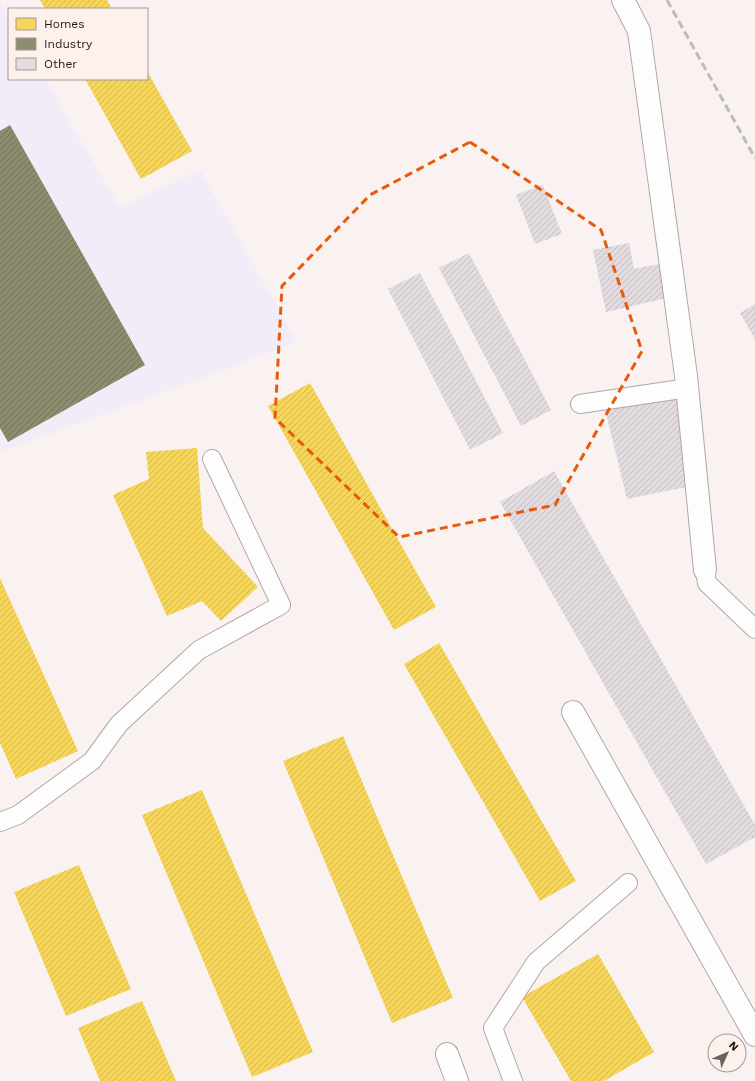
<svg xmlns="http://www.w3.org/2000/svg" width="755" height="1081" font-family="'Work Sans',sans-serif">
	<defs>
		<pattern id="homes-hatch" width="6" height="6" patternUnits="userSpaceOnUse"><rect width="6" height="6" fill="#f6d55c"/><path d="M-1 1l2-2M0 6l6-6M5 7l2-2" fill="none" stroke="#d3b64f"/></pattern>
		<pattern id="industry-hatch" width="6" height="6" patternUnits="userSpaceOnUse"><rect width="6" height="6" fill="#8c8c6e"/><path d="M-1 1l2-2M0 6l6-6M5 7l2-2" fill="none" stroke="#727159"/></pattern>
		<pattern id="building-hatch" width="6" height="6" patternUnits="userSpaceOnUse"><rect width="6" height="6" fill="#e2dbe0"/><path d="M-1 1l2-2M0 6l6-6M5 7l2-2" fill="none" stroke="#c2bbbf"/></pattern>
	</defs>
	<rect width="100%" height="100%" fill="#f9f2f0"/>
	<path fill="#f1ecf7" d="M0 2 9 17V79H45L120 208 200 170 297 341 219 372 0 452Z"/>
	<path fill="url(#homes-hatch)" d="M40 0H107L112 9H45Z
		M147 71 192 151 141 179 85 79H147Z
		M310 383 436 607 394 630 268 406Z
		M197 448 203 528 258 587 221 621 202 601 167 616 113 495 149 479 146 452Z
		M0 578 78 751 16 779 0 743Z
		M439 643 576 881 540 901 404 664Z
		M343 736 453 998 392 1023 283 761Z
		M202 790 313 1052 252 1077 142 815Z
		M79 865 131 989 66 1016 14 892Z
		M598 954 654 1052 604 1081H571L522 997Z
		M142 1001 176 1081H100L78 1028Z"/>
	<path fill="url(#industry-hatch)" d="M10 125 145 365 8 442 0 428V131Z"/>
	<path fill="url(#building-hatch)" d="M543 185 562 234 535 244 516 195Z
		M629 243 634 269 659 264 667 298 606 312 593 250Z
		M469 253 551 410 521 426 439 268Z
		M420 273 503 433 470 450 388 289Z
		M755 304V339L740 313Z
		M678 399 686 487 627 499 605 409Z
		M554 471 755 825V837L706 864 500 502Z"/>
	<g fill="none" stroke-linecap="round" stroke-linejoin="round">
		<defs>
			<path id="service" d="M580 404 688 388
				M705 570 707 583 755 629
				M0 822 18 815 92 761 119 724 199 650 281 605 212 459
				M513 1081 493 1028 536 962 628 883"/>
			<path id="minor" d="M623 0 639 31 686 376 705 570
				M573 712 755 1035
				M447 1054 457 1081"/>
		</defs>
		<use href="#service" stroke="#b0a8a5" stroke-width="20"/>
		<use href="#minor" stroke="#b0a8a5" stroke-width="24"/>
		<use href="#service" stroke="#fefdfd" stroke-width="18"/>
		<use href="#minor" stroke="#fefdfd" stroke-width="22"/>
		<path stroke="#bebcbb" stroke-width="3" stroke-dasharray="8 4" stroke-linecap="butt" d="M667 0 755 158"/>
	</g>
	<path fill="none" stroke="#e8590c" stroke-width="3" stroke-dasharray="8 5" stroke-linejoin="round" d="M470 142 601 230 642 351 555 505 399 537 275 418 282 286 370 195Z"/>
	<rect x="8" y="8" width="140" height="72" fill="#fdf1ec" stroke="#a59994"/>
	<rect x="16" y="18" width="20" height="12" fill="#f6d55c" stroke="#a59994"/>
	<text x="44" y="28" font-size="12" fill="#201611">Homes</text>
	<rect x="16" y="38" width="20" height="12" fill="#8c8c6e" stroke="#a59994"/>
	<text x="44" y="48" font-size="12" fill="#201611">Industry</text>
	<rect x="16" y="58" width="20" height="12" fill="#e2dbe0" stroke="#a59994"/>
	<text x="44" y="68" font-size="12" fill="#201611">Other</text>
	<g transform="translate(727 1053) rotate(45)"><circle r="19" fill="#fdf1ec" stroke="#a59994"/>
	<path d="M0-3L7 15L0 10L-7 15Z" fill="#6c635f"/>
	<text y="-6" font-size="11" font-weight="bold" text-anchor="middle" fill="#201611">N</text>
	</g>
</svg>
